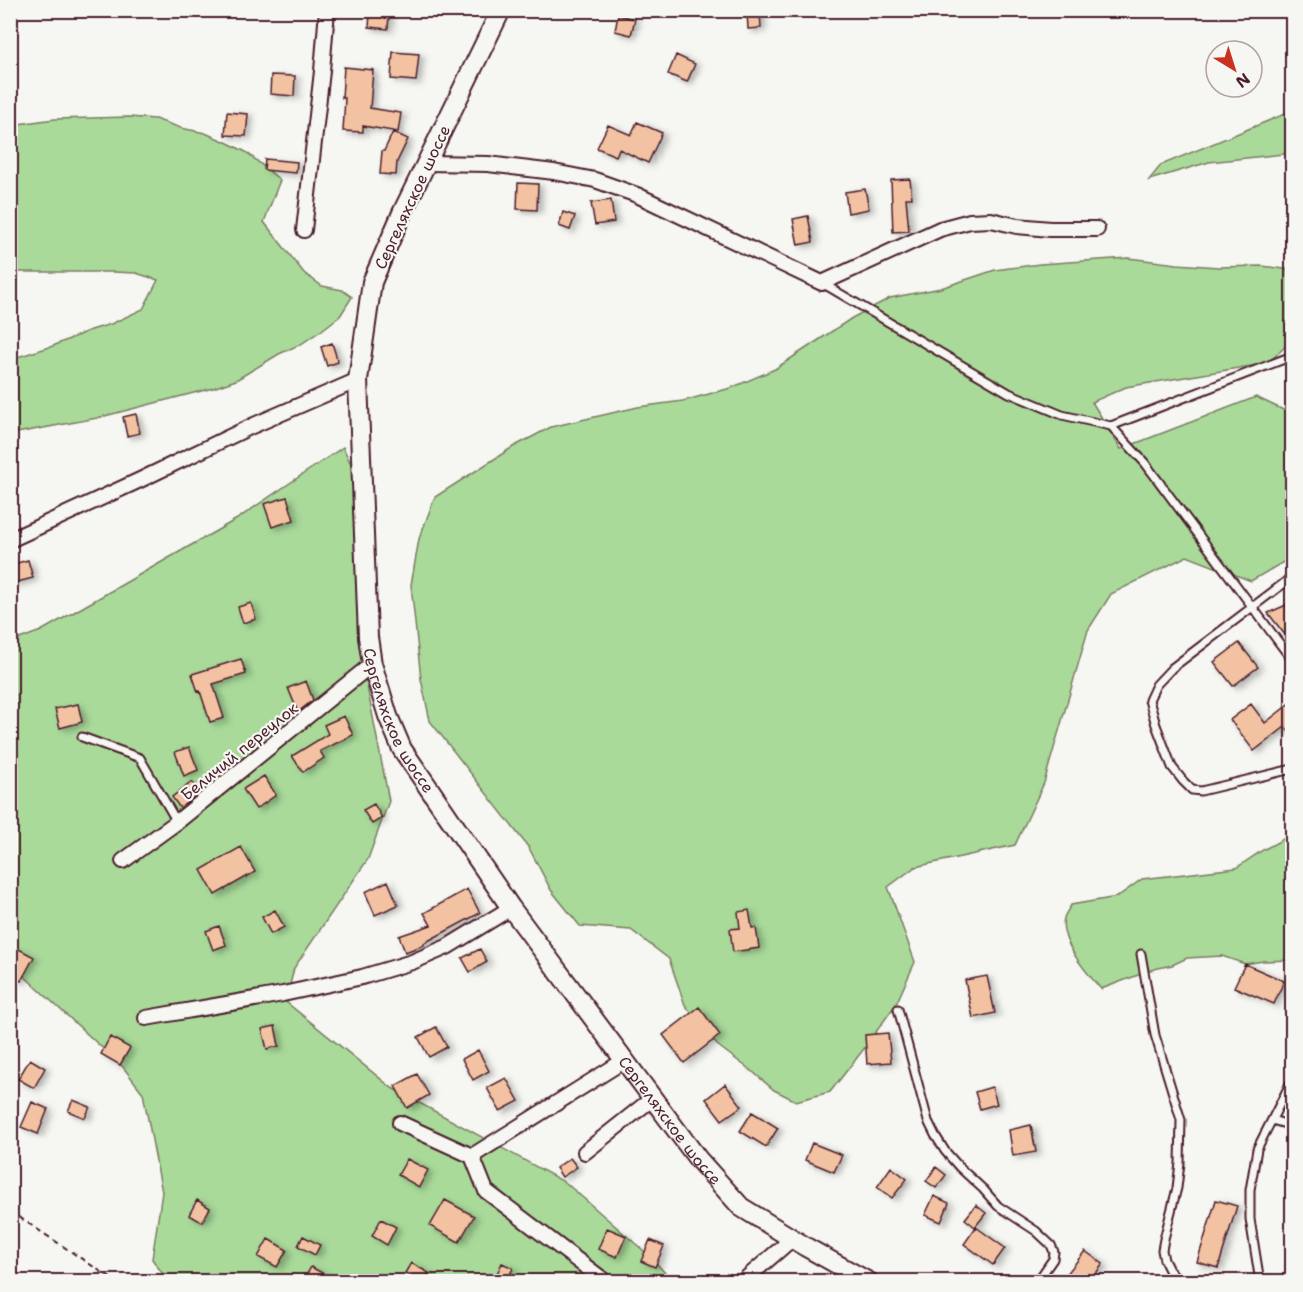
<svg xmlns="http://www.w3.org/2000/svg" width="1303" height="1292" font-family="'Shantell Sans',sans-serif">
	<defs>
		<filter id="shadow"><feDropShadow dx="4.5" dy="2.5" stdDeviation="3" flood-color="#0004"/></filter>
	</defs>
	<rect width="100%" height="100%" fill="#f6f6f2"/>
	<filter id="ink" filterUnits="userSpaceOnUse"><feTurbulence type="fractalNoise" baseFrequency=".0167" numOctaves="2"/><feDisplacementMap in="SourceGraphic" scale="12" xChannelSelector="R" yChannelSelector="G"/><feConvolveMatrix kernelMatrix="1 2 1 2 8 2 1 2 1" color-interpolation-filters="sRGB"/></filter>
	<g filter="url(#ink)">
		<path fill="#a9da9a" stroke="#7a7c62" stroke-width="1.5" d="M1292 111V153L1209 162 1149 180 1161 165Z
			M129 117 155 119 181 128 205 133 226 142 246 152 280 180 264 222 304 273 322 286 342 290 352 297 340 316 322 330 301 344 279 354 236 380 213 388 97 418 11 434V359L53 346 88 331 111 324 143 309 158 280 136 273 113 272H11V125L55 119Z
			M1128 258 1177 264 1218 267 1262 266 1292 270V340L1268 363 1126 387 1092 402 1121 449 1256 397 1292 414V557L1251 581 1187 556 1111 594 1088 630 1044 783 1015 845 915 867 888 887 915 962 896 1004 863 1050 830 1092 796 1101 774 1090 753 1072 717 1045 685 1005 669 959 631 930 580 926 551 890 529 848 430 721 421 679 411 585 419 539 435 497 513 447 551 427 638 407 683 401 731 388 775 369 852 318 890 298 941 288 995 270 1040 264Z
			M343 447 357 477 358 639 389 801 368 859 294 968 286 1002 392 1088 566 1183 652 1258 672 1281H168L152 1259 162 1192 143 1093 123 1067 24 976 11 968V642L41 631 237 519Z
			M1292 834V960L1263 961 1245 964 1222 956 1187 958 1172 965 1154 969 1101 989C1087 973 1058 940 1064 918 1065 914 1069 909 1071 905L1117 897 1142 879 1236 868 1263 850Z"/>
		<path fill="#f2c2a2" stroke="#4a1f2b" stroke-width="1.5" filter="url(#shadow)" d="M760 11 761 28 748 29 747 12Z
			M370 14 389 15 388 29 369 27Z
			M618 15 635 19 631 35 615 31Z
			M393 52 419 54 416 81 391 79Z
			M676 55 695 64 687 82 668 74Z
			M344 67 373 70 370 108 401 113 398 132 363 126V132L343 131 345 98H342Z
			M271 75 295 76 294 96 270 94Z
			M227 112 248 114 246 136 225 135Z
			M637 122 662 133 648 163 619 149 616 156 597 148 608 125 631 135Z
			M393 132 408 139 397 162 396 175 380 174 382 151H384Z
			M265 159 297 162 296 173 264 170Z
			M910 179 912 198H906L909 231 893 232 891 180Z
			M518 183 538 184 537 210 517 209Z
			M865 189 869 209 848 213 845 192Z
			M611 200 614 222 595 225 591 203Z
			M563 212 575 216 570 230 559 226Z
			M808 216 813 242 798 245 793 219Z
			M332 343 338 362 327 366 321 347Z
			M136 414 140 433 127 436 123 417Z
			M287 497 294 520 272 527 264 504Z
			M28 560 33 578 13 583 10 575V565Z
			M1293 602V645L1268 613Z
			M251 603 256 619 243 623 238 607Z
			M1239 643 1258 667 1233 686 1214 662Z
			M241 659 246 674 213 684 224 718 210 722 200 691 198 692 192 674Z
			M306 681 313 700 298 712 288 688Z
			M1293 701V736L1285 727 1254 751 1230 720 1251 704 1265 723Z
			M78 704 82 722 60 728 55 709Z
			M344 716 353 735 320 751 324 758 303 772 292 756 328 734 324 725Z
			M189 747 198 770 184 776 175 752Z
			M264 776 276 795 256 809 243 789Z
			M192 782 200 792 180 808 172 797Z
			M374 804 382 818 372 824 363 810Z
			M241 847 255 872 215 895 201 870Z
			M388 881 398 905 375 915 365 892Z
			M467 889 480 913 424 943V945L405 952 399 936 431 925 424 913Z
			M275 910 284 927 271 934 262 917Z
			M749 910 752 928H756L759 948 733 952 730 929 740 928 738 912Z
			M219 926 226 945 213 950 206 931Z
			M17 948 34 957 21 981 10 976V960Z
			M480 949 487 962 470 972 462 958Z
			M1245 964 1284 981 1274 1004 1234 987Z
			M987 976 995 1013 973 1018 965 980Z
			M699 1007 720 1035 684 1063 663 1035Z
			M275 1026 279 1046 267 1049 262 1029Z
			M436 1027 447 1047 429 1057 418 1037Z
			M888 1033 891 1062 867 1064 865 1035Z
			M110 1037 130 1048 120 1065 101 1054Z
			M478 1050 489 1071 473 1080 462 1059Z
			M30 1059 45 1068 34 1088 18 1079Z
			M417 1074 429 1095 407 1108 395 1086Z
			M506 1078 519 1101 500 1111 487 1088Z
			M725 1084 742 1106 722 1120 706 1099Z
			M992 1087 997 1104 980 1109 975 1092Z
			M73 1100 90 1107 85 1118 68 1111Z
			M32 1102 48 1109 38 1134 21 1127Z
			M752 1112 778 1128 766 1147 740 1131Z
			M1031 1125 1036 1152 1013 1156 1009 1130Z
			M812 1143 842 1155 834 1172 805 1160Z
			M570 1158 577 1167 562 1177 556 1168Z
			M407 1159 428 1170 419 1187 398 1175Z
			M891 1167 907 1179 892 1198 877 1187Z
			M936 1167 946 1175 936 1188 926 1181Z
			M934 1196 949 1203 941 1222 925 1215Z
			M197 1200 210 1208 202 1222 189 1215Z
			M445 1200 474 1216 459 1242 430 1226Z
			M1216 1200 1237 1206 1218 1268 1197 1262Z
			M976 1205 986 1213 975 1227 965 1219Z
			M381 1219 396 1227 387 1245 372 1236Z
			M976 1227 1005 1248 993 1265 964 1244Z
			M607 1228 626 1236 617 1257 598 1249Z
			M303 1236 320 1245 315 1255 298 1246Z
			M268 1239 287 1250 277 1267 258 1257Z
			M650 1240 664 1246 655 1267 641 1261Z
			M1085 1251 1103 1264 1090 1281H1075L1066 1275Z
			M411 1263 429 1273 424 1281H420L405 1273Z
			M502 1263 513 1268 507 1281H503L495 1278Z
			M311 1267 337 1281H303Z"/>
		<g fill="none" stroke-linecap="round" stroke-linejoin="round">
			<defs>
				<path id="lane" d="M822 283 1009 393 1062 415 1111 426 1145 463 1292 660
					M1111 426 1292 356
					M1292 577 1172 668 1156 685 1149 700 1156 725 1172 767 1183 781 1192 790 1201 791 1292 769
					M82 737 140 758 177 822
					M1141 954 1155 1035 1181 1120 1180 1163 1177 1188 1164 1239 1162 1250 1164 1260 1169 1270 1179 1282
					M898 1009 928 1121 935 1135 945 1151 960 1168 983 1189 998 1206 1036 1231 1051 1245 1054 1252 1053 1259 1037 1282
					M1272 1120 1292 1126
					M1260 1282 1250 1219V1190L1257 1149 1292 1080"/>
				<path id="street" d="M427 163 488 164 554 172 595 180 637 195 822 283 940 229 970 221 991 220 1017 226 1050 229H1097
					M304 230 322 71 327 10
					M10 540 140 480 252 426 358 380
					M123 861 177 822 372 664
					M146 1018 283 994 362 977 412 962 447 947 511 908
					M400 1123 472 1156 486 1191 606 1282
					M585 1152 653 1098
					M472 1156 625 1060
					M742 1282 792 1239"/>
				<g id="secondary">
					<path id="s1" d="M501 10 402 213 372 282 358 380 368 637 372 664 388 716 402 749 511 908 698 1159 741 1207 806 1247 869 1282"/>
				</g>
			</defs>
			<use href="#lane" stroke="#4a1f2b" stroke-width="11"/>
			<use href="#street" stroke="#4a1f2b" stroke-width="18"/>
			<use href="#secondary" stroke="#4a1f2b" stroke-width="22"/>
			<path stroke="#4a1f2b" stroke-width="2" stroke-dasharray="6 4.5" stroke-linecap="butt" d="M10 1211 115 1281"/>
			<use href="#lane" stroke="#f6f6f2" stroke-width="7"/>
			<use href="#street" stroke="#f6f6f2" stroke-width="14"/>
			<use href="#secondary" stroke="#f6f6f2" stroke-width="18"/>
		</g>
	</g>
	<g text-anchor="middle" stroke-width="4.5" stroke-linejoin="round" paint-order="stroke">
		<g font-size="16" fill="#4a1f2b" stroke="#f6f6f2">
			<text transform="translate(412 197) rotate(-65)" y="6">Сергеляхское шоссе</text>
			<text dy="6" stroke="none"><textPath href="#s1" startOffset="747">Сергеляхское шоссе</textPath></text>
			<text transform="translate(239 751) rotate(-39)" y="6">Беличий переулок</text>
			<text dy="6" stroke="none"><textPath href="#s1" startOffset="1233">Сергеляхское шоссе</textPath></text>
		</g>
	</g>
	<rect width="1303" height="1292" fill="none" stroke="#f6f6f2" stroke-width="36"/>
	<rect x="18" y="18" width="1267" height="1256" fill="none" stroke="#4a1f2b" stroke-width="2" filter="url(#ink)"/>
	<g transform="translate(1234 69) rotate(142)"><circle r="28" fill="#f6f6f2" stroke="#b1a0a2" stroke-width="1.5"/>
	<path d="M0-4.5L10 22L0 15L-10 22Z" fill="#c8321e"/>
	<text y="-9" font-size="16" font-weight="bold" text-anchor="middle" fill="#4a1f2b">N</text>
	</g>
</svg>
